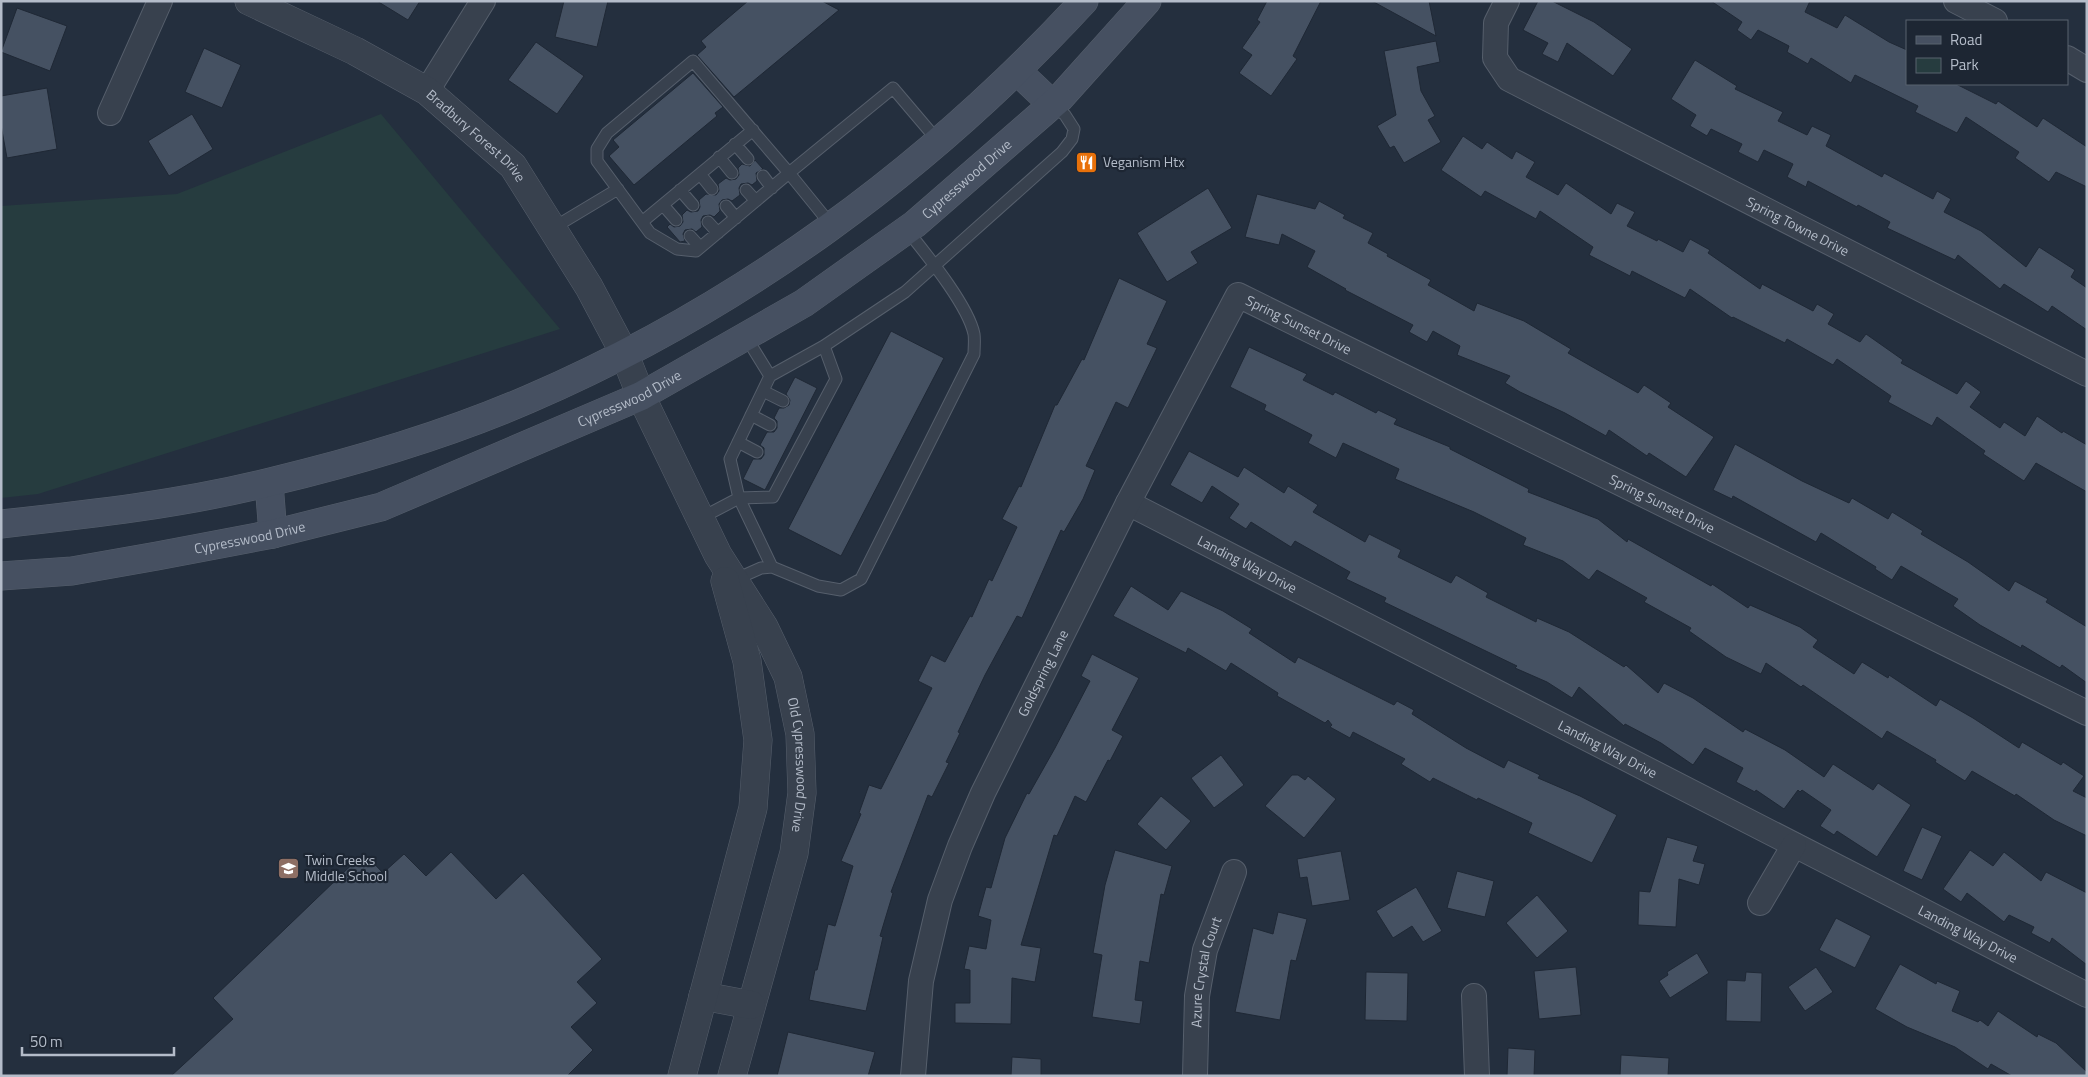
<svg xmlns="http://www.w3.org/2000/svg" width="2088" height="1077" font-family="'Titillium Web',sans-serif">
	<rect width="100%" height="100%" fill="#242f3e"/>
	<path fill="#263c3f" d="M381 114 560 329 38 494 1 498V206L177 194Z"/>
	<path fill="#455162" stroke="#1f2835" d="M377 1H420L408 20Z
		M564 1H608L597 47 555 37Z
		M748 1H822L839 10 734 97 697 55 706 47 701 41Z
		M1267 1H1321L1293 56 1297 59 1271 96 1239 73 1252 55 1242 48 1260 22 1257 20Z
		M1372 1H1429L1436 36Z
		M1538 1H1552L1594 22 1632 49 1613 76 1567 43 1558 62 1542 54 1548 43 1523 30Z
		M1711 1H1810L1805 12 1837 28 1845 15 1889 42 1907 50V84H1956L1996 104 1998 101 2037 127 2043 118 2087 147V187L2056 172 2049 182 2015 158 2019 152 1966 117 1957 133 1915 112 1918 106 1855 75 1851 83 1811 58 1808 64 1787 52 1789 46 1758 30 1751 40 1737 30 1742 22Z
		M17 8 67 26 50 71 1 52Z
		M1436 41 1440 62 1417 67 1421 91 1435 116 1428 120 1441 142 1404 163 1394 146 1390 148 1377 126 1396 115 1384 51Z
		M536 42 584 76 557 114 508 80Z
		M204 48 241 65 222 108 185 92Z
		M1695 60 1737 86 1735 89 1783 112 1778 121 1807 135 1812 126 1831 135 1826 146 1882 177 1884 173 1933 199 1937 191 1951 199 1944 212 1981 231 2026 267 2039 247 2075 270 2071 277 2087 288V330L2052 306 2048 312 2004 284 2000 289 1958 255 1955 260 1887 228 1890 222 1858 205 1857 207 1808 181 1806 187 1787 177 1793 164 1764 150 1758 162 1738 152 1742 144 1711 129 1707 136 1690 126 1696 115 1671 99Z
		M693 73 723 107 715 113 717 116 634 185 609 156 619 147 613 140Z
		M47 88 57 149 7 158 1 125V96Z
		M192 114 213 149 169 176 148 141Z
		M1463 136 1482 149 1487 142 1512 159 1516 151 1535 162 1526 177 1558 195 1566 183 1611 214 1617 203 1635 212 1627 226 1657 241 1658 239 1683 252 1690 239 1710 250 1708 253 1760 289 1762 284 1813 311 1817 304 1834 314 1828 324 1860 342 1866 334 1903 360 1901 363 1957 394 1966 381 1981 392 1970 407 2000 428 2004 422 2025 436 2037 416 2062 433 2063 431 2087 445V492L2036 463 2024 481 1983 454 1985 451 1937 417 1932 426 1888 402 1891 396 1837 359 1833 365 1787 339 1785 343 1733 317 1732 318 1690 289 1685 298 1632 271 1630 276 1589 255 1593 247 1540 211 1536 219 1485 191 1481 197 1441 170Z
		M755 160 763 169 756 173 757 181 752 185 748 183 741 184 739 188 740 195 732 201 728 199 722 200 719 204 720 211 714 217 710 215 703 216 701 220 702 227 696 232 692 229 685 230 683 234 685 241 680 242 667 227 670 224 674 227 680 226 683 222 682 215 687 210 691 212 698 211 700 207 699 200 706 194 716 195 719 191 718 184 726 178 730 180 736 179 739 175 738 168 742 164 750 166Z
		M1208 188 1232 228 1191 252 1198 263 1167 282 1137 233Z
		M1257 194 1315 209 1319 201 1345 215 1343 218 1373 233 1368 243 1388 254 1387 256 1431 280 1428 285 1474 311 1477 303 1524 321 1571 349 1568 353 1638 393 1644 385 1671 403 1668 407 1714 437 1686 477 1649 453 1647 456 1609 430 1606 436 1565 413 1520 392 1505 383 1510 376 1457 355 1460 346 1433 331 1427 342 1409 332 1413 325 1345 290 1346 289 1307 267 1315 251 1282 234 1279 245 1245 237Z
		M1119 278 1167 301 1147 344 1157 348 1128 408 1116 402 1086 466 1095 470 1083 499 1064 532 1061 530 1022 618 1017 616 985 675 958 732 960 733 946 762 949 763 932 797 928 795 891 892 893 893 880 936 883 937 866 1011 809 1000 815 970H817L828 924 835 926 853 866 841 861 861 814 859 813 869 785 881 789 932 688 918 681 931 655 945 662 970 616 972 617 989 579 992 581 1017 527 1002 519 1019 486 1021 487 1055 405H1057L1082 359 1084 360Z
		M891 331 944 358 841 556 788 529Z
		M1249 347 1307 374 1303 380 1333 395 1335 392 1376 413 1378 410 1397 419 1394 424 1450 447V449L1529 489 1528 492 1598 519 1627 542 1628 539 1711 586 1712 584 1748 608 1750 605 1800 627 1818 640 1813 647 1854 674 1862 662 1888 678 1889 675 1936 706 1940 699 1973 718 2019 748 2022 742 2061 765 2063 762 2084 776 2073 791 2087 798V836L2054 820 2016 794 2015 796 1972 771 1965 781 1935 762 1936 760 1887 731 1882 739 1803 685 1801 687 1766 663 1761 674 1726 657 1689 631 1691 628 1644 602 1647 598 1597 570 1589 580 1563 561 1523 545 1526 538 1474 512 1395 479 1399 469 1343 443 1336 458 1308 443 1312 435 1264 410 1266 405 1230 387Z
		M795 377 817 388 765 490 743 479 753 459H761L764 455V448L760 445 767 432H774L777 428V421L774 418 779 408H784L789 405 790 400 786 394Z
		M1735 444 1802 481 1849 503 1852 498 1888 519 1892 512 1923 531 1921 534 1968 562 2009 591 2015 581 2048 599 2046 602 2087 627V683L2062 665 2060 668 2022 645 2021 648 1980 625 1953 606 1958 599 1901 566 1892 580 1875 569 1876 567 1821 533 1816 542 1733 496 1732 499 1713 490Z
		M1189 451 1238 477 1244 467 1284 493 1288 486 1318 505 1313 512 1365 542 1369 534 1401 550 1398 557 1451 583 1456 575 1488 593 1486 597 1536 622 1537 618 1569 632 1624 667 1626 665 1658 693 1664 683 1693 698 1743 732 1745 729 1785 750 1824 777 1833 764 1873 790 1878 783 1911 805 1877 857 1837 831 1834 835 1820 826 1831 810 1802 790 1800 792 1798 790 1784 809 1756 790 1755 792 1736 782 1743 768 1705 748 1693 765 1661 743 1625 724 1624 726 1579 687 1572 698 1547 682 1515 668 1517 666 1384 602 1386 598 1346 579 1350 572 1295 541 1291 547 1251 522 1246 529 1229 518 1239 504 1212 486 1202 503 1170 485Z
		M1131 586 1168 610 1181 591 1223 611 1252 629 1249 633 1295 663 1298 657 1394 705 1397 701 1414 710 1412 714 1466 748 1504 768 1508 760 1540 775 1538 778 1580 796 1617 815 1592 863 1528 833 1532 823 1478 798 1477 800 1433 778 1430 782 1401 764 1405 759 1353 732 1350 738 1330 727 1332 725 1328 720 1325 723 1277 696 1278 693 1231 663 1226 671 1188 648 1186 653 1113 616Z
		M1092 654 1139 678 1112 730 1123 736 1110 761 1108 760 1086 802 1075 796 1057 836 1054 835 1021 945 1041 948 1035 982 1012 978 1011 1024 955 1023V1003H970V970L964 969 969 946 986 949 991 920 978 916 986 887 991 888 1005 838 1027 793 1029 794 1055 748 1090 681 1081 676Z
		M1221 755 1244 785 1214 808 1191 778Z
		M1292 775H1298L1305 780 1308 776 1336 799 1304 838 1265 806Z
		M1161 796 1191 821 1166 850 1137 824Z
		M1922 827 1942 836 1922 880 1903 871Z
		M1667 837 1698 846 1693 861 1705 864 1699 885 1679 879 1676 927 1638 925 1639 891 1650 892Z
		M1115 850 1172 866 1164 895 1161 894 1149 963 1140 961 1135 1000 1143 1001 1140 1024 1092 1017 1102 955 1093 953 1105 885Z
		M1970 850 1993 866 2004 852 2041 881 2046 872 2087 893V965L2052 938 2050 943 2031 933 2034 927 2009 915 2004 922 1967 893 1961 902 1943 889Z
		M1341 851 1350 900 1312 906 1307 877 1300 878 1297 859Z
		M451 852 496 899 523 873 602 959 577 982 597 1003 571 1027 593 1050 567 1076H171L233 1019 213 998 364 853 383 873 404 854 426 876Z
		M1457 871 1494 881 1485 917 1447 908Z
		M1416 887 1442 931 1423 942 1412 926 1393 938 1376 911Z
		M1537 895 1568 931 1537 958 1506 923Z
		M1278 912 1307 919 1296 961 1291 960 1280 1020 1235 1012 1253 928 1273 934Z
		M1836 918 1871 936 1855 968 1819 950Z
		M1697 953 1709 973 1670 998 1659 981 1668 975 1667 972Z
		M1900 964 1936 984 1937 981 1960 991 1952 1011 1978 1022 1980 1020 1988 1026 1998 1011 2037 1037 2038 1034 2056 1043 2087 1072V1076H2012L1991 1064 1988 1069 1955 1047 1907 1027 1875 1009Z
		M1576 967 1581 1015 1539 1019 1534 971Z
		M1816 967 1833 992 1805 1011 1788 987Z
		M1366 972 1408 973 1407 1021 1365 1020Z
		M1746 972 1762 973 1761 1022 1726 1021 1727 980 1745 981Z
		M788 1032 875 1052 868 1076H777Z
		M1508 1048 1535 1050 1534 1076H1507Z
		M1621 1055 1669 1058 1668 1076H1620Z
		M1012 1057 1041 1059V1076H1011Z"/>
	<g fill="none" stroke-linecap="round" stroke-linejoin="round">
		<defs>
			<path id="service" d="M693 61 789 173 696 251 677 249 650 233 597 161V149L607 133Z
				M735 144 748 159
				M719 157 732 173
				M700 174 712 189
				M763 176 772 188
				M680 190 693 205
				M746 190 756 201
				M663 205 676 220
				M726 206 736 218
				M642 222 753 130
				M708 222 718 233
				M832 226 789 173 893 88 938 141
				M553 228 618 189
				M690 236 700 247
				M770 376 824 346 905 292 1062 152 1072 139 1074 129 1065 115 1053 105
				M763 391 783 401
				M751 415 770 425
				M738 442 757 452
				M701 518 739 498 730 459 770 376 746 337
				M772 567 739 498 773 497 836 379 824 346
				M734 580 761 568 772 567 818 586 841 590 861 579 974 354C974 348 975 340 974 334 968 305 926 254 907 230"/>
			<g id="minor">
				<path id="s1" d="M1507 1 1496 23 1495 58 1509 79 2087 374"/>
				<path d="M1956 1 1995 21"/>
				<path d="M2067 58 2087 70"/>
				<path d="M427 91 483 1"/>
				<path d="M110 113 160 1"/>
				<path id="s2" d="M1128 503 2087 995"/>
				<path d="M1760 903 1794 845"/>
				<path d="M1474 996 1477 1076"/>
				<path id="s3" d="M913 1076 921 981 940 900 960 846 983 793 1128 503 1238 295 2087 713"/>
				<path id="s4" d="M1195 1076 1197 996 1205 950 1234 872"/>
			</g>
			<g id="tertiary">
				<path id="s5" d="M249 1 355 51 427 91 513 166 589 287 624 353 641 396 718 555 764 627 788 677 800 734 802 793 794 853 732 1076"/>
				<path d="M703 996 751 1005"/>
				<path d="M682 1076 753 808 758 740 747 661 725 581"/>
			</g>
			<g id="secondary">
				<path d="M1017 71 1052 104"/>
				<path d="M269 483 273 534"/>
				<path d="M1 524C92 514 182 504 270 482 358 461 446 435 529 399 740 308 929 169 1084 1"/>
				<path id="s6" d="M1 576 72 571 157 556 273 534 381 507 641 396 804 303 915 224 1060 98 1147 1"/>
			</g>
		</defs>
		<use href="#service" stroke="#565f6c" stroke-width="13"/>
		<use href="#minor" stroke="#565f6c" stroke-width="26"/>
		<use href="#tertiary" stroke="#565f6c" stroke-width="29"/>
		<use href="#secondary" stroke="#565f6c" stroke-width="29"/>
		<use href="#service" stroke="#38414e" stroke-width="11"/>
		<use href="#minor" stroke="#38414e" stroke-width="24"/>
		<use href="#tertiary" stroke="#38414e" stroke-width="28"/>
		<use href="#secondary" stroke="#465061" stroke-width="28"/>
	</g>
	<defs>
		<symbol id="restaurant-square" viewBox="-11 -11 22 22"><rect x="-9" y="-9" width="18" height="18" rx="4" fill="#e8710a" stroke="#1d2633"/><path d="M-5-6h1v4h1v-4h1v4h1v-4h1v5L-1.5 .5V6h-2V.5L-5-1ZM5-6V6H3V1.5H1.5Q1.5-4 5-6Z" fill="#fff"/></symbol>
		<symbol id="school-square" viewBox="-11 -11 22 22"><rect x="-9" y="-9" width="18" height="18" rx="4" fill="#8d6e63" stroke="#1d2633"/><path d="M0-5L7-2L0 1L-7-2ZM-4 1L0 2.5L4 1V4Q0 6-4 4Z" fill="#fff"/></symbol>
	</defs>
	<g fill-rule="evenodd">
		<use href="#restaurant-square" x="1074" y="150" width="25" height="25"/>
		<use href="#school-square" x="276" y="856" width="25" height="25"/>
	</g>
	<g text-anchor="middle" stroke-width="4.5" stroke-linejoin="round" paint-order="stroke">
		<g font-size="14" fill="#b4bcc9" stroke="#1d2633">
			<text dy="5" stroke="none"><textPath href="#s5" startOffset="266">Bradbury Forest Drive</textPath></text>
			<text dy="5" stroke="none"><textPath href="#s6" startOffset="1062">Cypresswood Drive</textPath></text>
			<text dy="5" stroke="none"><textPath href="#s1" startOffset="409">Spring Towne Drive</textPath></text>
			<text dy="5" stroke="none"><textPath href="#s3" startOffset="921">Spring Sunset Drive</textPath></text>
			<text dy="5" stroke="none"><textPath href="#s6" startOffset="658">Cypresswood Drive</textPath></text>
			<text dy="5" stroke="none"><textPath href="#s3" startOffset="1326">Spring Sunset Drive</textPath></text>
			<text dy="5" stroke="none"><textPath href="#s6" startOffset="252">Cypresswood Drive</textPath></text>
			<text dy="5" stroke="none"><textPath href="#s2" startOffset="134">Landing Way Drive</textPath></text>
			<text dy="5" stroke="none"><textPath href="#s3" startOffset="428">Goldspring Lane</textPath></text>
			<text dy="5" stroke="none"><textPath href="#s2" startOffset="539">Landing Way Drive</textPath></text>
			<text dy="5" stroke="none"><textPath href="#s5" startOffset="984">Old Cypresswood Drive</textPath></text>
			<text dy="5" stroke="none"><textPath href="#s2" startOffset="944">Landing Way Drive</textPath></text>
			<text dy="5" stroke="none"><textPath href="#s4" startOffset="105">Azure Crystal Court</textPath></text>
		</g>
		<g font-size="14" fill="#b4bcc9" stroke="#1d2633" text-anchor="start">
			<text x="1103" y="167">Veganism Htx</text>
			<text x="305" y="865">Twin Creeks<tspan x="305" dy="16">Middle School</tspan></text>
		</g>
	</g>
	<rect width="2088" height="1077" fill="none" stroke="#b4bcc9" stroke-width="5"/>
	<rect x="1906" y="20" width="162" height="65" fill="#1d2633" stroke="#59626f"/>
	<rect x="1916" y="36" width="25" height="8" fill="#465061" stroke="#59626f"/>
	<text x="1950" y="45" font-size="15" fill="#b4bcc9">Road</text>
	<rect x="1916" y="58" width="25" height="15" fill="#263c3f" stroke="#59626f"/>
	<text x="1950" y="70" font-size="15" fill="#b4bcc9">Park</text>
	<path d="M22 1047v8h152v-8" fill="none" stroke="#b4bcc9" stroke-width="2.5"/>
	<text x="30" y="1047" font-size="15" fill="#b4bcc9" stroke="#1d2633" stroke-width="4" paint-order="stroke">50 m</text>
</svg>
